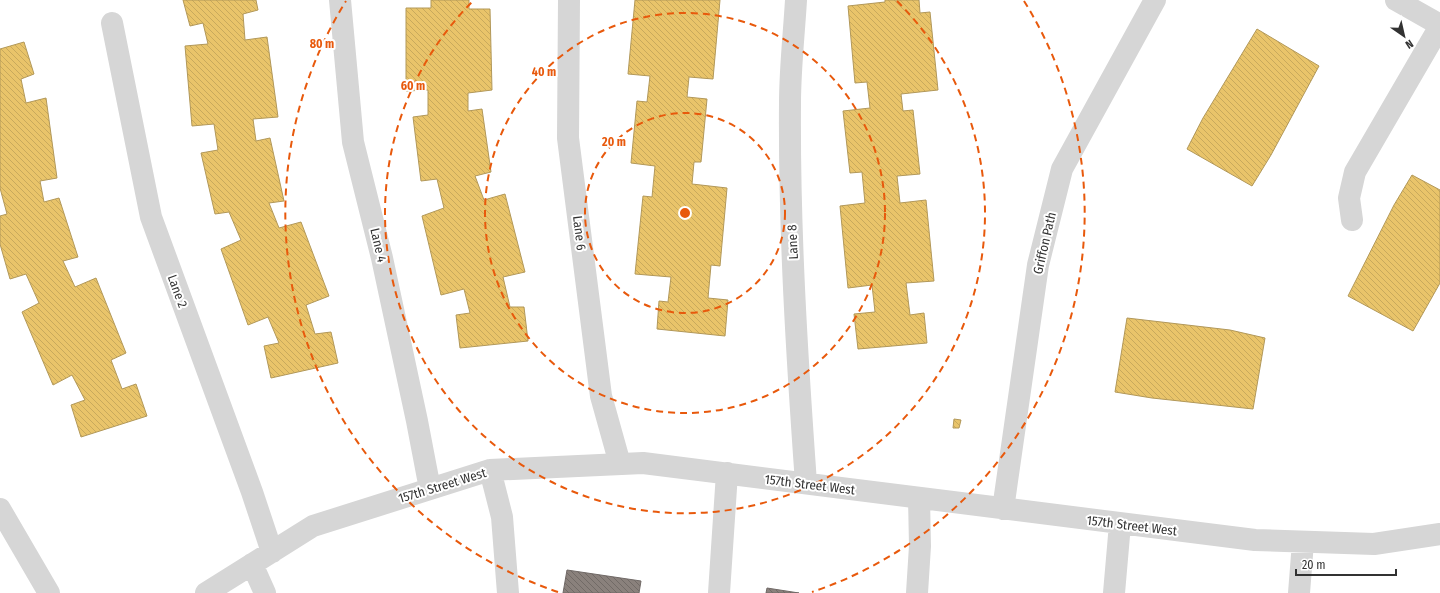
<svg xmlns="http://www.w3.org/2000/svg" width="1440" height="593" font-family="'Fira Sans Condensed',sans-serif">
	<defs>
		<pattern id="homes-back-hatch" width="6" height="6" patternUnits="userSpaceOnUse"><rect width="6" height="6" fill="#e9c46a"/><path d="M-1 5l2 2M0 0l6 6M5-1l2 2" fill="none" stroke="#c8a95c"/></pattern>
		<pattern id="industry-back-hatch" width="6" height="6" patternUnits="userSpaceOnUse"><rect width="6" height="6" fill="#8a817c"/><path d="M-1 5l2 2M0 0l6 6M5-1l2 2" fill="none" stroke="#716a66"/></pattern>
	</defs>
	<rect width="100%" height="100%" fill="#fff"/>
	<path fill="url(#homes-back-hatch)" stroke="#b29859" d="M183 0H256L258 10 243 14 245 40 267 37 278 117 253 119 256 141 270 138 284 201 269 203 279 228 301 222 329 296 306 305 315 334 331 332 338 363 271 378 264 346 279 343 268 317 248 325 221 249 241 240 229 212 215 214 201 153 218 150 214 124 192 126 185 46 208 44 203 23 190 26Z
		M431 0H469V9H490L492 90 468 93V111L482 109 491 172 475 176 484 200 505 194 525 272 503 277 510 307H524L528 341 460 348 456 315 470 313 464 289 441 295 422 216 444 208 437 179 421 181 413 117 428 115V90L406 91V8H431Z
		M635 0H720L713 79 689 77 687 97 707 99 701 162H694L692 184 727 188 720 266 711 265 708 298 728 300 725 336 657 329 659 301 668 302 671 277 635 274 643 196 652 197 655 166 631 163 637 101 647 102 650 76 628 74Z
		M885 0H919L920 13 930 12 938 90 901 94 903 111 913 110 920 174 897 176 900 203 926 200 934 281 906 283 910 315 924 313 927 343 858 349 854 314 875 312 872 285 848 288 840 206 865 203 862 172 850 173 843 111 870 108 867 82 855 83 848 6 885 2Z
		M1257 29 1319 66 1271 155 1252 186 1187 149 1203 118Z
		M24 42 34 74 21 79 26 103 46 98 57 178 40 181 44 202 59 198 78 257 63 261 75 287 96 278 126 353 111 360 122 389 136 384 147 416 81 437 71 405 85 400 72 375 53 385 22 312 39 303 26 274 10 279 0 244V216L7 214 0 188V49Z
		M1412 175 1440 190V283L1413 331 1348 296 1394 205Z
		M1127 318 1230 330 1265 338 1253 409 1152 398 1115 392Z
		M954 419 961 420 959 428H953Z"/>
	<path fill="url(#industry-back-hatch)" stroke="#706966" d="M567 570 641 581 639 593H563Z
		M767 588 799 593H766Z"/>
	<g fill="none" stroke-linecap="round" stroke-linejoin="round">
		<path stroke="#d6d6d6" stroke-width="22" d="M340 0 353 142 382 258 417 421 430 489
			M569 0 568 138 601 396 620 464
			M796 0C794 34 790 69 790 103 789 230 797 357 806 483
			M1396 0 1440 25
			M112 23 151 217 252 492 272 552
			M1352 220 1349 198 1355 172 1440 26
			M490 470 502 517 508 593
			M0 509 49 593
			M1003 509 1038 265 1062 169 1155 0
			M252 564 265 593
			M206 593 313 526 490 470 643 463 1255 540 1374 544 1440 534
			M719 593 727 473
			M917 593 920 546 919 498
			M1114 593 1120 524
			M1299 593 1303 542"/>
	</g>
	<g fill="none" stroke="#e8590c" stroke-width="2" stroke-dasharray="7 5">
		<circle cx="685" cy="213" r="100"/>
		<circle cx="685" cy="213" r="200"/>
		<path d="M897 1A300 300 0 1 1 473 1"/>
		<path d="M558 592A400 400 0 0 1 346 1M1024 1A400 400 0 0 1 812 592"/>
	</g>
	<g text-anchor="middle" stroke-width="4" stroke-linejoin="round" paint-order="stroke">
		<g font-size="13" fill="#323232" stroke="#fff">
			<text transform="translate(580 233) rotate(83)" y="5">Lane 6</text>
			<text transform="translate(792 242) rotate(-93)" y="5">Lane 8</text>
			<text transform="translate(1044 243) rotate(-77)" y="5">Griffon Path</text>
			<text transform="translate(379 245) rotate(77)" y="5">Lane 4</text>
			<text transform="translate(178 291) rotate(70)" y="5">Lane 2</text>
			<text transform="translate(810 484) rotate(7)" y="5">157th Street West</text>
			<text transform="translate(442 485) rotate(-17)" y="5">157th Street West</text>
			<text transform="translate(1132 525) rotate(7)" y="5">157th Street West</text>
		</g>
	</g>
	<circle cx="685" cy="213" r="6" fill="#e8590c" stroke="#fff" stroke-width="2"/>
	<g font-size="12" text-anchor="middle" font-weight="bold" fill="#e8590c" stroke="#fff" stroke-width="4" stroke-linejoin="round" paint-order="stroke">
		<text x="322" y="48">80 m</text>
		<text x="544" y="76">40 m</text>
		<text x="413" y="90">60 m</text>
		<text x="614" y="146">20 m</text>
	</g>
	<g transform="translate(1404 36) rotate(146)" stroke="#ffffff" stroke-width="3" paint-order="stroke">
	<path d="M0-3L7 15L0 10L-7 15Z" fill="#323232"/>
	<text y="-6" font-size="11" font-weight="bold" text-anchor="middle" fill="#323232">N</text>
	</g>
	<path d="M1296 569v6h100v-6" fill="none" stroke="#323232" stroke-width="2"/>
	<text x="1302" y="569" font-size="12" fill="#323232" stroke="#ffffff" stroke-width="3" paint-order="stroke">20 m</text>
</svg>
